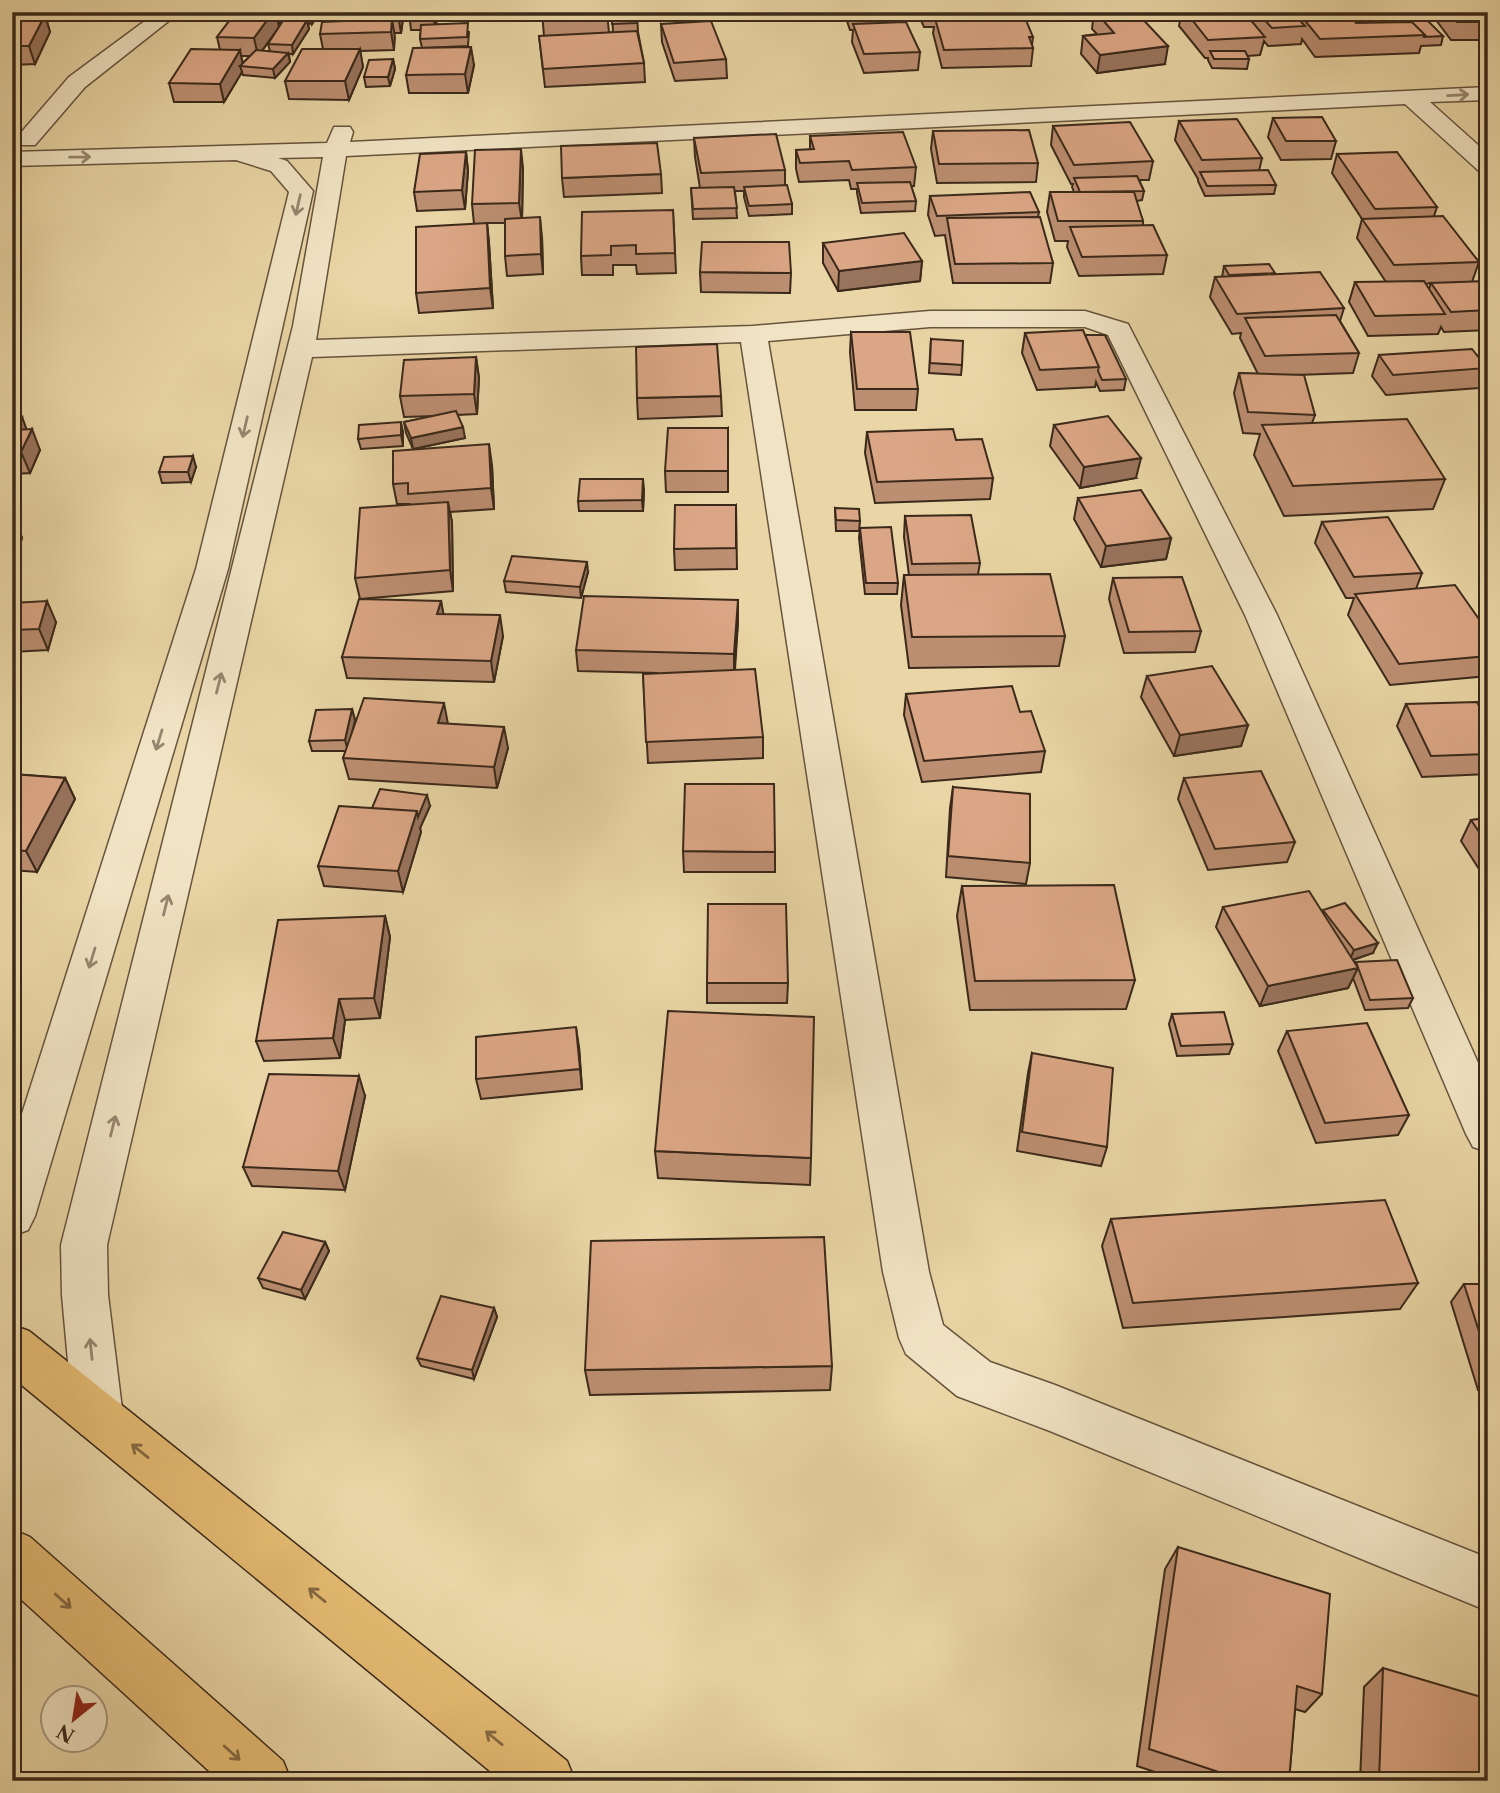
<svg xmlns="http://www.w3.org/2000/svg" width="1500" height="1793" font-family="'Libre Caslon Text',serif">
	<rect width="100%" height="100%" fill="#e9d5a5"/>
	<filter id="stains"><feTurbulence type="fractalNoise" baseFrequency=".00286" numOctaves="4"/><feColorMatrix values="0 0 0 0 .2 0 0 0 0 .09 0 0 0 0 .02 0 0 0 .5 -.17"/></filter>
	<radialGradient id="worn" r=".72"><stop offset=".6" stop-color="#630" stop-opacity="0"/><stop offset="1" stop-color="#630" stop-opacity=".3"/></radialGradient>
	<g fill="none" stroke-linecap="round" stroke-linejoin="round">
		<defs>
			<path id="street" d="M157 12H180L85 87 35 145H19L16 140 19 135 69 77Z
				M1488 87V100L1430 102 1488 154V174L1480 172 1405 104 346 156 316 340 753 326 930 311H1085L1128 324 1277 615 1488 1085V1152L1473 1147 1466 1134 1245 615 1108 335 1085 327H930L768 341 929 1272 943 1325 990 1362 1055 1385 1488 1558V1611L1050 1431 957 1396 906 1354 899 1338 883 1272 741 342 312 357 107 1245 108 1295 123 1417 115 1434 98 1441 81 1434 73 1417 62 1295 61 1245 293 326 323 157 278 158 287 161 313 191 228 569 35 1216 28 1230 12 1236V1145L196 569 289 192 271 171 236 160 12 166V152L327 143 334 127H350L353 132 350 142Z"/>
			<path id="highway" d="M12 1325 29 1331 567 1761 575 1781H502L12 1377Z
				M12 1529 30 1537 283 1761 291 1781H220L12 1591Z"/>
		</defs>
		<use href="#street" stroke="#66543d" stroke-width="3"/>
		<use href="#highway" stroke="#3a291a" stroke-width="3"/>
		<use href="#street" fill="#f1e4c4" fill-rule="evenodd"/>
		<use href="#highway" fill="#e4ba72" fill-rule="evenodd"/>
	</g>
	<path fill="#bc8f72" stroke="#3a291a" stroke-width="2" fill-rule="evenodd" d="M12 12H81L78 17 46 18 50 32 35 64 12 65Z
		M236 12H319L312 24 308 23 309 29 293 54H289L290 62 275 78 243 75 242 72 224 102H174L169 83 220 50 217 37ZM278 23H282L268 44 270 51H262L279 27ZM241 56H250L243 63Z
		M335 12H404L401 33H394V50L360 51 363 67 349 100 289 99 285 81 323 49 320 34 335 21 334 17Z
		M412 12H438L436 24 469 32 468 46 422 48 420 39 421 30H411L410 21Z
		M542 12H607L609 33 613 32 612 12H637L638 32 644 63 645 82 545 87 539 36H544Z
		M844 12H904V22L920 52 918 70 864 73 852 42 853 30H850Z
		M917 12H959L961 14 1033 37 1032 45 1033 48 1031 66 942 68 933 33 934 27H924Z
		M1024 12H1136L1165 64 1097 73 1081 54 1083 36 1097 34 1092 29 1093 20 1026 19Z
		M1163 12H1244L1246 15V12H1402L1443 36 1441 45 1421 46 1419 53 1315 57 1302 39 1301 44 1268 46 1264 41 1260 55 1247 56 1249 59 1247 69 1212 68 1208 60V58H1205L1179 26 1181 15H1165Z
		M1430 12H1488V40H1451Z
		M661 24 726 59 727 78 675 81 662 42Z
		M393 59 395 69 390 86 366 87 364 77Z
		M474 65 468 93H409L406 75Z
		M1273 118 1336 141 1331 159 1281 160 1268 137Z
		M1179 121 1262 158 1259 171 1276 185 1274 194 1205 196 1198 181V179L1175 140Z
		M1053 126 1153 161 1149 180H1139L1144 191 1142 200 1136 201 1143 221V226L1167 255 1163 274 1079 276 1067 247 1068 241H1055L1047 212 1050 192H1074L1072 187 1073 184H1071L1051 145Z
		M933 131 1038 163 1036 182 937 183 931 149Z
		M810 136 916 167 914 186H911L916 201 915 211 861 213 857 193V189H851L849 180 799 182 796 169V150H810Z
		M694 138 785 170V185L792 204V214L749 216 744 197V191H735L737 218 693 219 691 188H700L695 157Z
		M466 152 468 171 465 209 417 211 414 192Z
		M1337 154 1437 207 1434 216 1479 262 1472 282 1488 281V330L1444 332 1441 327 1438 334 1368 336 1349 302 1355 282H1386L1357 238 1362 219 1332 173ZM1431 283 1429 289 1425 284Z
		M523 168 522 218 542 237 543 274 507 276 505 256V223H487L489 243 493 308 419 313 416 293 474 224 472 204Z
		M661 174 662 193 564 197 562 178Z
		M930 196 1039 212 1038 217 1053 263 1050 283H953L945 235 935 236 928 215Z
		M673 210 676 273 637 274 636 265H613V275H582L581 256Z
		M823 243 922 261 920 281 838 291 823 263Z
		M1224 266 1275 273V274L1344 308 1340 321 1359 353 1353 373 1296 375 1315 415 1312 423 1445 479 1433 509 1284 516 1254 455 1260 434 1243 433 1234 393 1239 373 1258 374 1240 338 1241 333 1232 334 1210 297 1215 277H1222Z
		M700 272 791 273 790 293 701 292Z
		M851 332 918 389 916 410H855L850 352Z
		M1025 333 1085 335 1126 379 1124 390 1100 391 1096 382 1095 387 1037 390 1022 353Z
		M931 339 962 365 961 375 929 373Z
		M1379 355 1487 368 1479 388 1386 395 1372 376Z
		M476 357 479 378 477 414 457 415 465 438 413 449 406 433 404 422 435 416 404 417 400 396Z
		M1488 379V400L1483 392Z
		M721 396 722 416 638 419 637 398Z
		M22 417 26 429 40 450 30 473 14 474 12 478V418Z
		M1054 425 1136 478 1080 488 1050 446Z
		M728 428V492H666L665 471Z
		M403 432V446L361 449 358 439Z
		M867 432 956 440 993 478 990 499 875 503 865 453Z
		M492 465 494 509 450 512 452 522 453 591 360 599 355 578 409 504H397L393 484Z
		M196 467 191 482 162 483 159 472Z
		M644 490 643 511H579L578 501Z
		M1078 498 1171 538 1166 559 1101 567 1074 519Z
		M736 505 737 569 675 570 674 549Z
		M835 508 860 521 859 531H836Z
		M905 516 980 563 978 574 1065 636 1059 666 909 668 901 605 904 575H909L904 537Z
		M1322 522 1422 573 1416 589 1488 631V676L1390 685 1348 615 1354 598H1346L1315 543Z
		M18 527 22 538 16 557H12V528Z
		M860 528 898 583 897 594H865L859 538Z
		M588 572 581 598 506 592 504 581Z
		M1113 578 1201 631 1195 652 1124 653 1109 599Z
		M738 600V621L735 670 763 737V758L648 763 643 674 658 673 578 671 576 650Z
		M441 601 443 614 503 636 494 682 347 678 342 657Z
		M12 603 56 622 48 650 12 652Z
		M1147 676 1248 725 1241 746 1174 756 1141 697Z
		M906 694 1020 712 1045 751 1041 772 922 782 904 715Z
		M1406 704 1488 723V774L1422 777 1397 726Z
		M352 709 355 720 352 733 448 724 508 748 497 788 349 779 343 758 346 751H312L309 741Z
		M12 774 65 778 75 799 37 872 12 870Z
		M1184 778 1295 842 1287 862 1208 870 1178 799Z
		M953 787 1030 863 1026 884 946 877 950 808Z
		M430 806 420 828 421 832 403 892 324 886 318 866 372 808Z
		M1488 818V883L1461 841 1471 820Z
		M683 851 775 852V872H684Z
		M962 886 1135 980 1126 1009 970 1010 957 916Z
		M1223 907 1322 912 1323 910 1373 953 1353 960 1355 963 1356 962 1413 998 1408 1008 1365 1010 1353 978 1348 988 1260 1006 1216 927Z
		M385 916 390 937 380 1018 345 1020 340 1058 264 1061 256 1041Z
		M707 983H788L787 1003H707Z
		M1172 1014 1233 1044 1229 1054 1177 1056 1169 1024Z
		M1287 1031 1409 1115 1398 1135 1316 1143 1278 1051Z
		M579 1047 582 1089 481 1099 476 1079Z
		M1032 1053 1107 1147 1101 1166 1017 1151 1028 1073Z
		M365 1096 345 1190 252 1186 243 1167Z
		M655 1151 811 1158 810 1185 658 1178Z
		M1111 1219 1418 1283 1400 1309 1123 1328 1102 1246Z
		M325 1242 329 1251 305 1299 263 1288 258 1278Z
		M1464 1284H1488V1390H1478L1451 1302Z
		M494 1308 497 1317 474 1379 421 1366 417 1358Z
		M832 1366 830 1390 590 1395 585 1370Z
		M1178 1547 1322 1694 1305 1712 1295 1709 1289 1781H1182L1137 1766 1165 1569Z
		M1383 1668 1488 1781H1360L1364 1687Z"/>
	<path fill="#99745d" stroke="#3a291a" stroke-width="2" d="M273 12H276L279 27 258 56 254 38Z
		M310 12H319L312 24Z
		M399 12H404L401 33 398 15Z
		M435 12H438V14L435 29 434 20Z
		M45 15 50 32 35 64 29 46Z
		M392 19 395 37 394 50 391 32Z
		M307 20 309 29 293 54 292 45Z
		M1168 46 1165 64 1097 73 1100 55Z
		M471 47 474 65 468 93 465 74Z
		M360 49 363 67 349 100 345 81Z
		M240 50 243 66H240L242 72 224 102 220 84Z
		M288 53 290 62 275 78 273 69Z
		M393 59 395 69 390 86 388 77Z
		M521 149 523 168 522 222 519 203Z
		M466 152 468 171 465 209 462 190Z
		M540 217 542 237 543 274 541 254Z
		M487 223 489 243 493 308 490 288Z
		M922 261 920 281 838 291 839 271Z
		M476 357 479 378 477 414 474 394Z
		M22 417 29 436 32 429 40 450 30 473 21 452 16 430Z
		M401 422 403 432V446L401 435Z
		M463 427 465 438 413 449 411 438Z
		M489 444 492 465 494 509 491 488Z
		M193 456 196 467 191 482 188 472Z
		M1141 458 1136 478 1080 488 1084 467Z
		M643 479 644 490 643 511 642 500Z
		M448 502 452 522 453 591 450 570Z
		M18 527 22 538 16 557 12 545Z
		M1171 538 1166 559 1101 567 1106 546Z
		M587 562 588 572 581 598 580 587Z
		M738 600V621L734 675V654Z
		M47 601 56 622 48 650 39 629Z
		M441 601 445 622 437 614Z
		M500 615 503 636 494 682 491 661Z
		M444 703 448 724 438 723Z
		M352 709 355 720 348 751 345 740Z
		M1248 725 1241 746 1174 756 1180 735Z
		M504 727 508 748 497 788 494 767Z
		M65 778 75 799 37 872 26 851Z
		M427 795 430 806 420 828 421 832 403 892 398 871 417 811Z
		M385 916 390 937 380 1018 374 998Z
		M1378 943 1373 953 1349 961 1354 950Z
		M1358 968 1348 988 1260 1006 1268 986Z
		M339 999 345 1020 340 1058 333 1038Z
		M576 1027 579 1047 582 1089 580 1069Z
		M359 1076 365 1096 345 1190 338 1171Z
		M325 1242 329 1251 305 1299 301 1290Z
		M494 1308 497 1317 474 1379 472 1370Z"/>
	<path fill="#dba685" stroke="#3a291a" stroke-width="2" d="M236 12H273L254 38 217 37Z
		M335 12H399L398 15 334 17Z
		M412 12H435L434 20 410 21Z
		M542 12H607L608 19 542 21Z
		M612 12H637V23L612 24Z
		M922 12H959L961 14 934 15V18H925Z
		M1096 12H1136L1168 46 1100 55 1083 36 1114 33Z
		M1186 12H1244L1265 37 1208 40Z
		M1257 12H1292L1305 26 1272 28Z
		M1298 12H1402L1407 18 1354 20 1356 23 1412 22 1425 35 1320 39Z
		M1419 12 1443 36 1424 37 1425 35 1412 22H1406L1407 18 1402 13Z
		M1449 12H1488V22H1457Z
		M1023 13 1033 37H1029L1033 48 944 50 934 15Z
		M45 15 29 46H12V16Z
		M284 19 307 20 292 45 268 44Z
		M392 19 391 32 320 34 322 22Z
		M711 21 726 59 674 63 661 24Z
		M906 22 920 52 864 54 853 24Z
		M468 23 467 37 420 39 421 25Z
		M637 31 644 63 543 69 539 36Z
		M471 47 465 74 406 75 413 48Z
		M191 49 240 50 220 84 169 83Z
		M302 49H360L345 81H285Z
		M256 50 288 53 273 69 240 66Z
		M1210 51H1245L1249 59H1214Z
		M393 59 388 77H364L369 60Z
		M1322 117 1336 141H1286L1273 118Z
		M1237 119 1262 158 1202 160 1179 121Z
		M1130 122 1153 161 1074 165 1053 126Z
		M1029 130 1038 163 939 164 933 131Z
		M903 132 916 167 852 170 849 161 800 163 796 150 814 149 810 136Z
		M776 134 785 170 701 173 694 138Z
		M657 143 661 174 562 178 561 146Z
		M521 149 519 203 472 204 475 150Z
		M466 152 462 190 414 192 420 154Z
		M1397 152 1437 207 1375 209 1337 154Z
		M1268 170 1276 185 1207 186 1200 172Z
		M1137 176 1144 191 1080 192 1074 178Z
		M910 182 916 201 862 203 857 183Z
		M787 185 792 204 749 206 744 187Z
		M734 187 737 208 693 209 691 188Z
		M1030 192 1039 212 937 216 930 196Z
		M1050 192H1134L1143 221H1058Z
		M673 210 675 253 636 254V245L611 246V255L581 256 582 212Z
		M1443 216 1479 262 1394 265 1362 219Z
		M540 217 541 254 505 256V219Z
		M1040 217 1053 263 955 264 947 218Z
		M487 223 490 288 416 293V227Z
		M1153 225 1167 255 1082 257 1070 227Z
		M904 233 922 261 839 271 823 243Z
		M702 242H789L791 273 700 272Z
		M1269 264 1275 273 1229 275 1224 266Z
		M1320 272 1344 308 1237 314 1215 277Z
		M1424 281 1445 314 1375 316 1355 282Z
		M1488 281V310L1451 312 1431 283Z
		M1336 315 1359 353 1265 356 1245 318Z
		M1083 330 1099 367 1040 370 1025 333Z
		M851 332H910L918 389H857Z
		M1085 335H1105L1126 379 1102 380 1098 371 1099 367Z
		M931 339 963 341 962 365 930 363Z
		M717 344 721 396 637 398 636 347Z
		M1472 349 1487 368 1393 375 1379 355Z
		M476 357 474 394 400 396 404 360Z
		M1239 373 1304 375 1315 415 1248 412Z
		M456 411 463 427 411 438 404 422Z
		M1108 416 1141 458 1084 467 1054 425Z
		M22 417 16 430 32 429 21 452 12 453V418Z
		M1407 419 1445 479 1293 486 1262 425Z
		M401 422V435L358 439 359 425Z
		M668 428H728V471H665Z
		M953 429 956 440 982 439 993 478 877 482 867 432Z
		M489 444 491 488 408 494V483L393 484V451Z
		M193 456 188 472H159L164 457Z
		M580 479H643L642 500 578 501Z
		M1141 490 1171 538 1106 546 1078 498Z
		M448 502 450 570 355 578 360 508Z
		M675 505H736V548L674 549Z
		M835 508 859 509 860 521 836 520Z
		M971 515 980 563 912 564 905 516Z
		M1388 517 1422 573 1354 577 1322 522Z
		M18 527 12 545V528Z
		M891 527 898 583H866L860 528Z
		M512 556 587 562 580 587 504 581Z
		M1050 574 1065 636 912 637 904 575Z
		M1182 577 1201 631 1129 632 1113 578Z
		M1455 585 1488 632V656L1399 664 1355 594Z
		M584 596 738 600 734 654 576 650Z
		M359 599 441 601 437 614 500 615 491 661 342 657Z
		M47 601 39 629 12 630V603Z
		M1212 666 1248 725 1180 735 1147 676Z
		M755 669 763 737 646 742 643 674Z
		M1012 686 1020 712 1031 711 1045 751 924 761 906 694Z
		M364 698 444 703 438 723 504 727 494 767 343 758Z
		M1477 702 1488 723V754L1431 756 1406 704Z
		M352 709 345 740 309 741 316 710Z
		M1261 771 1295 842 1215 849 1184 778Z
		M12 774 65 778 26 851 12 850Z
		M685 784H774L775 852 683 851Z
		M953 787 1030 794V863L948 856Z
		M380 789 427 795 418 817 417 811 372 808Z
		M339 806 417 811 398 871 318 866Z
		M1488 818V845L1471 820Z
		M1114 885 1135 980 975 981 962 886Z
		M1309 891 1358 968 1268 986 1223 907Z
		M1345 903 1378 943 1354 950 1323 910Z
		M708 904H786L788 983H707Z
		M385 916 374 998 339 999 333 1038 256 1041 278 920Z
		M1397 960 1413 998 1370 1000 1356 962Z
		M668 1011 814 1017 811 1158 655 1151Z
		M1224 1012 1233 1044 1181 1046 1172 1014Z
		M1367 1023 1409 1115 1325 1123 1287 1031Z
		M576 1027 580 1069 476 1079V1037Z
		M1032 1053 1113 1068 1107 1147 1022 1132Z
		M269 1074 359 1076 338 1171 243 1167Z
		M1385 1200 1418 1283 1133 1303 1111 1219Z
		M283 1232 325 1242 301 1290 258 1278Z
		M824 1237 832 1366 585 1370 591 1241Z
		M1464 1284H1488V1360Z
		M441 1296 494 1308 472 1370 417 1358Z
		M1178 1547 1330 1594 1322 1694 1297 1686 1289 1781H1246L1149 1749Z
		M1383 1668 1488 1699V1781H1379Z"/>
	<defs><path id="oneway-shaft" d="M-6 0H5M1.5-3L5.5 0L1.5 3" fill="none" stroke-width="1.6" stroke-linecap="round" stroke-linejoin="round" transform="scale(1.75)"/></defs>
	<g stroke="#96866f">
		<use href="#oneway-shaft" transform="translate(1458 95) rotate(-3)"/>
		<use href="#oneway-shaft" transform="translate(80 157) rotate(-1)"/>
		<use href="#oneway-shaft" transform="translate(298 205) rotate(103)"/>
		<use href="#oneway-shaft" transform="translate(245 427) rotate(103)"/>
		<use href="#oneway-shaft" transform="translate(219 683) rotate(-76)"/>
		<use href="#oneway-shaft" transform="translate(159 740) rotate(107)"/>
		<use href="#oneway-shaft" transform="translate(166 905) rotate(-76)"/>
		<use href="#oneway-shaft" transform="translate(92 958) rotate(107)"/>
		<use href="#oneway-shaft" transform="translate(113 1126) rotate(-76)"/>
		<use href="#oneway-shaft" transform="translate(91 1349) rotate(-96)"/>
	</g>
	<g stroke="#866a42">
		<use href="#oneway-shaft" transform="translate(140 1451) rotate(-141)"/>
		<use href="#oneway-shaft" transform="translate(317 1595) rotate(-141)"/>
		<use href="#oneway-shaft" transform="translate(63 1601) rotate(42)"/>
		<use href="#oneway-shaft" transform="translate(494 1738) rotate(-141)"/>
		<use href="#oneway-shaft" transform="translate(232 1753) rotate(42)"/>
	</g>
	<rect width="1500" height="1793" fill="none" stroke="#e9d5a5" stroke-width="42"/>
	<rect x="14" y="14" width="1472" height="1765" fill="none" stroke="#3a291a" stroke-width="3.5"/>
	<rect x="21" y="21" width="1458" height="1751" fill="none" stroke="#3a291a" stroke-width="2"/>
	<g transform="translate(74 1719) rotate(210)"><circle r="33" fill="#f1e4c4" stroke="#a89980" stroke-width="2"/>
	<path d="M0-5L12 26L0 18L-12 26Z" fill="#8f2418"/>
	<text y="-10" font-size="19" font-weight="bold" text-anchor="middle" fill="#3a291a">N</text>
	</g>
	<rect width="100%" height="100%" filter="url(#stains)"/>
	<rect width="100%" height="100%" fill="url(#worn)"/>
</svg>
